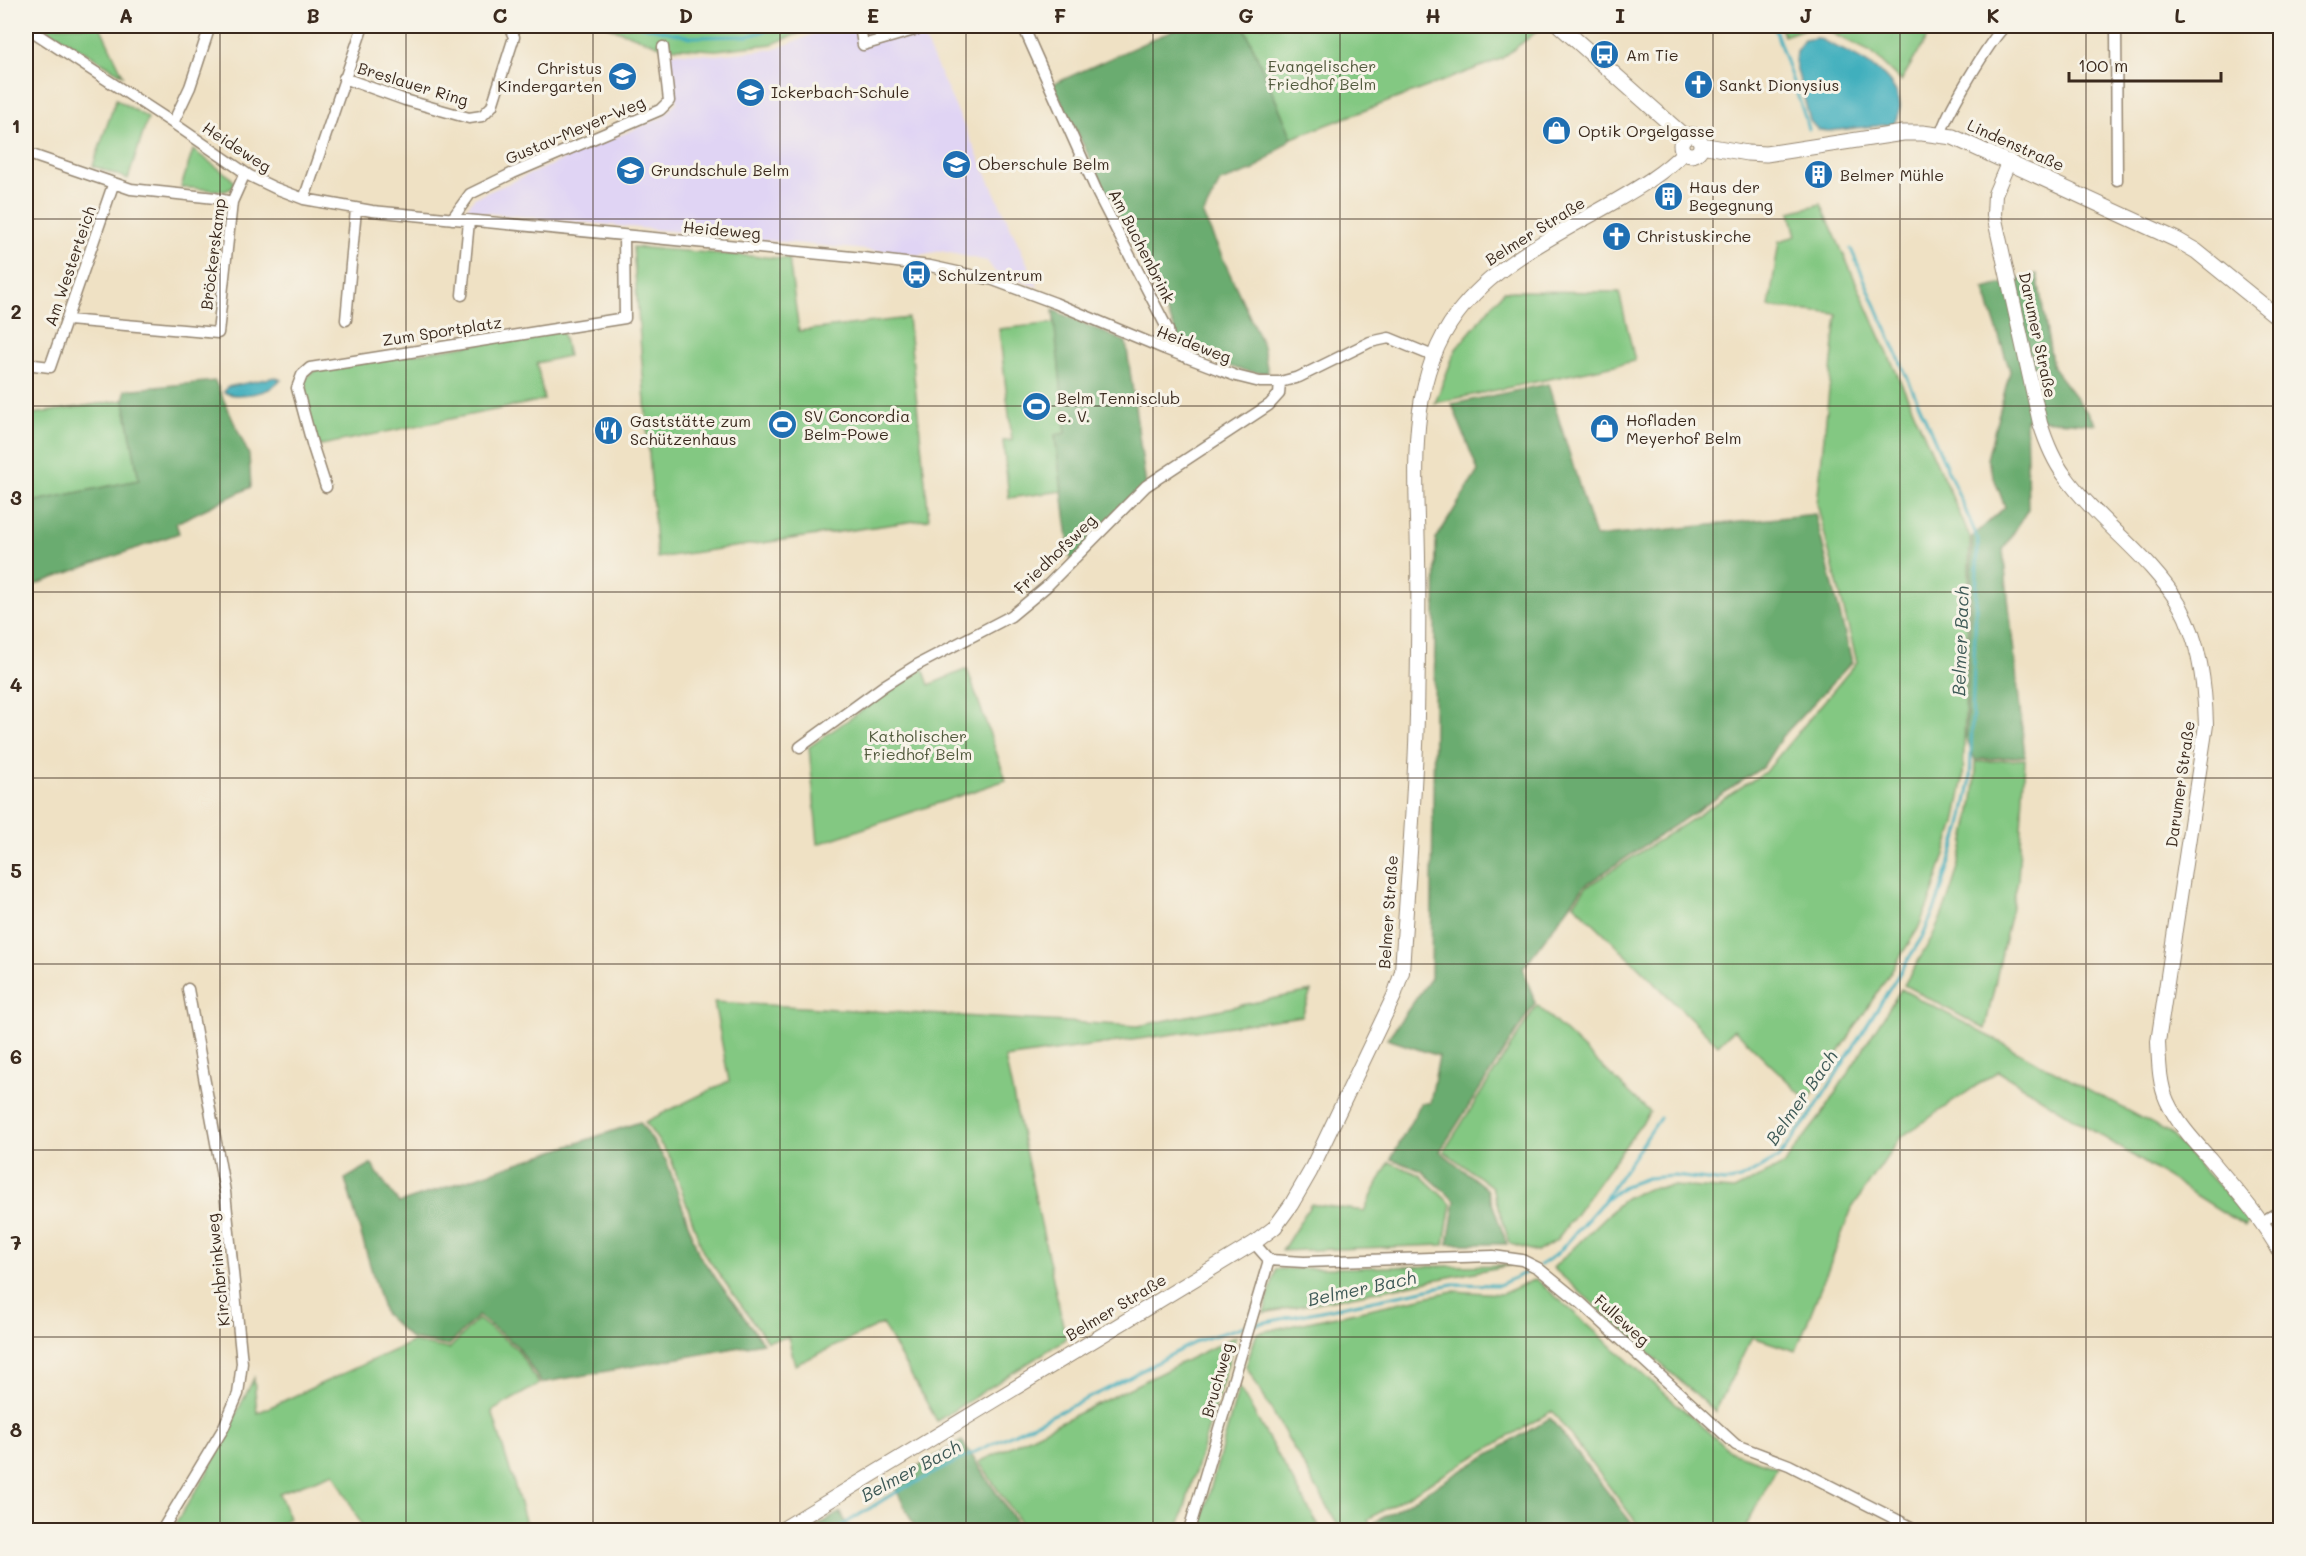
<svg xmlns="http://www.w3.org/2000/svg" width="2306" height="1556" font-family="Mali,sans-serif">
	<rect width="100%" height="100%" fill="#f7f3e8"/>
	<filter id="ink" filterUnits="userSpaceOnUse"><feTurbulence type="fractalNoise" baseFrequency=".0167" numOctaves="2"/><feDisplacementMap in="SourceGraphic" scale="12" xChannelSelector="R" yChannelSelector="G"/><feConvolveMatrix kernelMatrix="1 2 1 2 8 2 1 2 1" color-interpolation-filters="sRGB"/></filter>
	<filter id="wash" filterUnits="userSpaceOnUse"><feTurbulence type="fractalNoise" baseFrequency=".008" numOctaves="4" result="noise"/><feDisplacementMap in="SourceGraphic" scale="24" xChannelSelector="R" yChannelSelector="G"/><feGaussianBlur stdDeviation="1.35" result="paint"/><feColorMatrix in="noise" values="0 0 0 0 0 0 0 0 0 0 0 0 0 0 0 0 0 1.4 0 .05"/><feComposite in="paint" operator="in"/></filter>
	<g filter="url(#wash)">
		<rect width="100%" height="100%" fill="#efe1c4"/>
		<path fill="#e0d4f4" d="M835 26H898L921 32 1038 287 995 272 987 261 941 251 919 255 465 211 474 198 663 117 677 102 668 52 716 55 775 49Z"/>
		<path fill="#83c882" stroke="#5f7950" stroke-width="1.5" d="M42 26H100L123 75Z
			M606 26H818L772 44 716 50 663 47Z
			M1244 26H1544L1501 59 1292 138Z
			M1780 26H1934L1901 81 1871 52 1823 29H1804L1784 36Z
			M116 99 148 118 128 179 93 166Z
			M193 150 229 176 234 182 232 188 225 191 181 187Z
			M1821 204 1970 537 1963 782 1955 823 1932 895 1918 929 1808 1101 1734 1029 1718 1045 1574 904 1586 887 1765 772 1857 662 1817 504 1837 314 1769 307 1779 241 1796 236 1790 212Z
			M633 247 789 259 799 331 908 318 929 519 657 558Z
			M1504 291 1619 292 1635 361 1435 403 1456 349Z
			M1055 323 1066 433 1055 435 1062 491 1009 498 1003 441 1012 440 999 329Z
			M562 330 568 356 537 363 544 400 317 446 301 387 306 377 316 370Z
			M124 400 139 480 26 503V415Z
			M923 668 929 685 967 669 1006 780 818 844 809 747Z
			M2025 759 2018 880 1985 1029 1904 985C1913 969 1923 954 1932 937 1954 893 1976 811 1976 762Z
			M1901 989 2168 1132 2250 1220 2245 1226 1998 1071 1900 1138 1852 1208 1796 1351 1752 1337 1715 1412 1553 1268 1625 1198 1648 1189 1673 1186 1734 1190 1783 1165 1820 1117Z
			M1311 991 1302 1016 1005 1058 1066 1339 937 1421 882 1324 795 1365 788 1337 767 1341 703 1252 671 1159 645 1122 729 1081 714 1002 1138 1026Z
			M1537 1005 1650 1112 1556 1241 1537 1252 1510 1244 1492 1187 1444 1151Z
			M1389 1162 1420 1175 1451 1204 1444 1245 1282 1251 1311 1204 1364 1211Z
			M1511 1265 1264 1313 1276 1269Z
			M1536 1279 1731 1452 1777 1467 1744 1530H1642L1552 1411 1368 1519 1373 1530H1339L1337 1523 1246 1366 1257 1333 1453 1291 1502 1294Z
			M478 1319 517 1349 539 1384 492 1411 528 1530H364L334 1473 279 1493 289 1518 271 1530H171L205 1477 254 1378 257 1413 412 1342 449 1349Z
			M1236 1336 1178 1530H1025L979 1462Z
			M1239 1387 1321 1530H1199Z"/>
		<path fill="#6aac70" stroke="#526b47" stroke-width="1.5" d="M1182 26H1244L1292 138 1254 170 1220 182 1203 215 1263 346 1268 373C1241 374 1201 357 1177 343L1174 327 1053 84Z
			M2037 274 2053 368 2096 424 2026 419 2028 509 2003 550 2025 756 1975 760 1966 738 1972 537 2005 507 1987 459 2010 371 1984 289Z
			M1053 310 1126 342 1146 486 1071 562 1055 435 1066 433Z
			M215 381 249 455 251 487 176 523 179 533 26 588V503L139 480 124 400 125 390Z
			M1548 384 1595 537 1815 514 1852 662 1781 738 1763 767 1585 885 1523 968 1535 1003 1440 1151 1487 1189 1507 1244H1448L1455 1201 1422 1171 1391 1159 1421 1103H1430L1439 1056 1387 1039 1431 978 1436 539 1478 471 1452 404Z
			M640 1122 667 1162 699 1255 763 1343 541 1383 518 1347 478 1316 448 1346 411 1339 384 1313 345 1179 371 1164 399 1203Z
			M1550 1418 1637 1530H1379L1375 1522Z
			M962 1441 1021 1530H911L915 1528 892 1481Z
			M841 1512 849 1530H810Z"/>
		<path fill="#40afbd" stroke="#3e6c6e" stroke-width="1.5" d="M1817 38C1845 51 1897 71 1900 106 1900 112 1896 118 1894 124L1828 131 1818 130 1810 121 1795 62 1796 51 1804 40Z
			M275 377 281 380C277 382 273 387 269 389 258 394 234 398 224 392L227 387Z"/>
		<g fill="none" stroke-linecap="round" stroke-linejoin="round">
			<path stroke="#40afbd" stroke-width="3" d="M641 26 691 37 748 36 783 26
				M1774 26 1809 129
				M1604 1200 1660 1118
				M1540 1265 1557 1254 1601 1204 1622 1187 1647 1178 1674 1176 1724 1182 1740 1179 1778 1158 1812 1113 1924 934 1938 900 1961 826 1970 783 1978 539 1851 249
				M1252 1325 1453 1284 1499 1285 1534 1269
				M835 1530 891 1495 977 1451 1101 1392 1197 1341 1245 1326"/>
		</g>
	</g>
	<g filter="url(#ink)">
		<g fill="none" stroke-linecap="round" stroke-linejoin="round">
			<defs>
				<path id="minor" d="M860 26 863 45 928 26
					M1023 26 1098 194 1168 330 1169 339 1165 349
					M2116 26 2117 180
					M26 27 173 123 250 176 275 188 304 199 372 211 863 258 930 266 993 280 1055 303 1165 349 1236 376 1260 382H1280L1299 377 1370 342 1389 338 1433 356
					M344 78 405 100 469 118 482 116 492 106 514 37 509 26
					M173 123 190 87 210 26
					M1941 134C1945 115 1990 40 2005 26
					M26 153 131 189 215 198 232 202
					M304 199 363 26
					M452 219 470 194 513 173 660 110 669 101 663 47
					M462 295 469 221
					M68 320 218 333 232 202 245 173
					M346 320 356 209
					M26 364 50 367 113 185
					M326 487 313 447 297 388 302 375 310 368 625 318 624 236
					M800 747 885 685 917 665 1011 616 1046 587 1146 486 1269 405 1279 394 1280 382
					M2260 1223 2280 1211
					M1269 1260 1304 1262 1493 1256 1522 1260 1538 1268 1581 1303 1736 1445 1789 1465 1917 1530
					M162 1530 223 1429 238 1394 242 1363 225 1192 188 989
					M1189 1530 1269 1260 1254 1243"/>
				<path id="tertiary" d="M2009 161 1995 194 1994 215 2040 423C2046 442 2053 460 2065 476 2099 523 2151 556 2180 606 2200 642 2205 685 2206 725L2158 1042C2159 1061 2159 1083 2167 1101 2177 1123 2195 1142 2211 1160 2235 1189 2262 1219 2280 1252
					M781 1530 1254 1243 1275 1227 1291 1205 1310 1172 1394 996 1402 972C1407 886 1415 801 1417 715 1418 663 1419 610 1418 558 1417 477 1405 383 1457 314 1496 262 1559 234 1614 202 1638 188 1664 173 1684 152"/>
				<path id="secondary" d="M1560 26 1685 137
					M1681 145a10 10 0 1 1 20 0a10 10 0 1 1-20 0Z
					M1701 145 1747 153 1766 154 1903 133H1922L1953 137 2177 240 2196 251 2280 319"/>
			</defs>
			<use href="#minor" stroke="#958671" stroke-width="13"/>
			<use href="#tertiary" stroke="#958671" stroke-width="16"/>
			<use href="#secondary" stroke="#958671" stroke-width="17"/>
			<use href="#minor" stroke="#fff" stroke-width="10"/>
			<use href="#tertiary" stroke="#fff" stroke-width="14"/>
			<use href="#secondary" stroke="#fff" stroke-width="15"/>
		</g>
	</g>
	<path fill="none" stroke="#3b2a1e" stroke-width="1.5" stroke-opacity="0.55" d="M220 26V1530M406 26V1530M593 26V1530M780 26V1530M966 26V1530M1153 26V1530M1340 26V1530M1526 26V1530M1713 26V1530M1900 26V1530M2086 26V1530M26 219H2280M26 406H2280M26 592H2280M26 778H2280M26 964H2280M26 1150H2280M26 1337H2280"/>
	<defs>
		<symbol id="bus-disc" viewBox="-11 -11 22 22"><circle r="9.5" fill="#1f6fb2" stroke="#f7f3e8"/><path d="M-5-6H5V4H4V6H2V4H-2V6H-4V4H-5ZM-3.5-4V0h7V-4ZM-3.5 1.2v1.5H-2V1.2ZM2 1.2v1.5H3.5V1.2Z" fill="#fff"/></symbol>
		<symbol id="school-disc" viewBox="-11 -11 22 22"><circle r="9.5" fill="#1f6fb2" stroke="#f7f3e8"/><path d="M0-5L7-2L0 1L-7-2ZM-4 1L0 2.5L4 1V4Q0 6-4 4Z" fill="#fff"/></symbol>
		<symbol id="church-disc" viewBox="-11 -11 22 22"><circle r="9.5" fill="#1f6fb2" stroke="#f7f3e8"/><path d="M-1.2-6h2.4v3.5h3.3v2.4h-3.3V6h-2.4V-.1h-3.3v-2.4h3.3Z" fill="#fff"/></symbol>
		<symbol id="shop-disc" viewBox="-11 -11 22 22"><circle r="9.5" fill="#1f6fb2" stroke="#f7f3e8"/><path d="M-5-2.5h2.3a2.7 3.5 0 0 1 5.4 0H5L5.5 6h-11ZM-1.5-2.5h3a1.5 2.3 0 0 0-3 0Z" fill="#fff"/></symbol>
		<symbol id="building-disc" viewBox="-11 -11 22 22"><circle r="9.5" fill="#1f6fb2" stroke="#f7f3e8"/><path d="M-4-6H4V6H1V3H-1V6H-4ZM-2.5-4.3h1.7v1.8h-1.7ZM.8-4.3h1.7v1.8H.8ZM-2.5-1h1.7V.8h-1.7ZM.8-1h1.7V.8H.8Z" fill="#fff"/></symbol>
		<symbol id="stadium-disc" viewBox="-11 -11 22 22"><circle r="9.5" fill="#1f6fb2" stroke="#f7f3e8"/><path d="M0-5a6.5 5 0 1 0 0 10a6.5 5 0 1 0 0-10ZM-3.5-1.8h7v3.6h-7Z" fill="#fff"/></symbol>
		<symbol id="restaurant-disc" viewBox="-11 -11 22 22"><circle r="9.5" fill="#1f6fb2" stroke="#f7f3e8"/><path d="M-5-6h1v4h1v-4h1v4h1v-4h1v5L-1.5 .5V6h-2V.5L-5-1ZM5-6V6H3V1.5H1.5Q1.5-4 5-6Z" fill="#fff"/></symbol>
	</defs>
	<g fill-rule="evenodd">
		<use href="#bus-disc" x="1588" y="38" width="33" height="33"/>
		<use href="#school-disc" x="606" y="60" width="33" height="33"/>
		<use href="#church-disc" x="1682" y="68" width="33" height="33"/>
		<use href="#school-disc" x="734" y="76" width="33" height="33"/>
		<use href="#shop-disc" x="1540" y="114" width="33" height="33"/>
		<use href="#school-disc" x="940" y="148" width="33" height="33"/>
		<use href="#school-disc" x="614" y="154" width="33" height="33"/>
		<use href="#building-disc" x="1802" y="158" width="33" height="33"/>
		<use href="#building-disc" x="1652" y="180" width="33" height="33"/>
		<use href="#church-disc" x="1600" y="220" width="33" height="33"/>
		<use href="#bus-disc" x="900" y="258" width="33" height="33"/>
		<use href="#stadium-disc" x="1020" y="390" width="33" height="33"/>
		<use href="#stadium-disc" x="766" y="408" width="33" height="33"/>
		<use href="#shop-disc" x="1588" y="412" width="33" height="33"/>
		<use href="#restaurant-disc" x="592" y="414" width="33" height="33"/>
	</g>
	<g text-anchor="middle" stroke-width="6" stroke-linejoin="round" paint-order="stroke">
		<g font-size="16" fill="#3b2a1e" stroke="#f7f3e8" text-anchor="start">
			<text x="1626" y="61">Am Tie</text>
			<text x="602" y="74" text-anchor="end">Christus<tspan x="602" dy="18">Kindergarten</tspan></text>
			<text x="1719" y="91">Sankt Dionysius</text>
			<text x="771" y="98">Ickerbach-Schule</text>
			<text x="1578" y="137">Optik Orgelgasse</text>
			<text x="978" y="170">Oberschule Belm</text>
			<text x="651" y="176">Grundschule Belm</text>
			<text x="1840" y="181">Belmer Mühle</text>
			<text x="1689" y="193">Haus der<tspan x="1689" dy="18">Begegnung</tspan></text>
			<text x="1637" y="242">Christuskirche</text>
			<text x="938" y="281">Schulzentrum</text>
			<text x="1057" y="404">Belm Tennisclub<tspan x="1057" dy="18">e. V.</tspan></text>
			<text x="804" y="422">SV Concordia<tspan x="804" dy="18">Belm-Powe</tspan></text>
			<text x="1626" y="426">Hofladen<tspan x="1626" dy="18">Meyerhof Belm</tspan></text>
			<text x="630" y="427">Gaststätte zum<tspan x="630" dy="18">Schützenhaus</tspan></text>
		</g>
		<g font-size="16" fill="#51593c" stroke="#f7f3e8">
			<text x="1322" y="72">Evangelischer<tspan x="1322" dy="18">Friedhof Belm</tspan></text>
			<text x="918" y="742">Katholischer<tspan x="918" dy="18">Friedhof Belm</tspan></text>
		</g>
		<g font-size="16" fill="#3b2a1e" stroke="#f7f3e8">
			<text transform="translate(413 84) rotate(17)" y="6">Breslauer Ring</text>
			<text transform="translate(575 130) rotate(-23)" y="6">Gustav-Meyer-Weg</text>
			<text transform="translate(2016 145) rotate(24)" y="6">Lindenstraße</text>
			<text transform="translate(237 147) rotate(33)" y="6">Heideweg</text>
			<text transform="translate(722 230) rotate(5)" y="6">Heideweg</text>
			<text transform="translate(1535 231) rotate(-32)" y="6">Belmer Straße</text>
			<text transform="translate(1142 246) rotate(63)" y="6">Am Buchenbrink</text>
			<text transform="translate(213 254) rotate(-83)" y="6">Bröckerskamp</text>
			<text transform="translate(70 266) rotate(-71)" y="6">Am Westerteich</text>
			<text transform="translate(442 331) rotate(-9)" y="6">Zum Sportplatz</text>
			<text transform="translate(2038 335) rotate(78)" y="6">Darumer Straße</text>
			<text transform="translate(1194 344) rotate(21)" y="6">Heideweg</text>
			<text transform="translate(1055 554) rotate(-44)" y="6">Friedhofsweg</text>
			<text transform="translate(2180 784) rotate(-82)" y="6">Darumer Straße</text>
			<text transform="translate(1388 912) rotate(-86)" y="6">Belmer Straße</text>
			<text transform="translate(218 1270) rotate(-96)" y="6">Kirchbrinkweg</text>
			<text transform="translate(1116 1307) rotate(-31)" y="6">Belmer Straße</text>
			<text transform="translate(1622 1320) rotate(42)" y="6">Fulleweg</text>
			<text transform="translate(1217 1380) rotate(-74)" y="6">Bruchweg</text>
		</g>
		<g font-size="18" font-style="italic" fill="#3d5956" stroke="#f7f3e8">
			<text transform="translate(1961 641) rotate(-88)" y="6">Belmer Bach</text>
			<text transform="translate(1802 1098) rotate(-55)" y="6">Belmer Bach</text>
			<text transform="translate(1362 1289) rotate(-12)" y="6">Belmer Bach</text>
			<text transform="translate(911 1471) rotate(-28)" y="6">Belmer Bach</text>
		</g>
	</g>
	<rect width="2306" height="1556" fill="none" stroke="#f7f3e8" stroke-width="66"/>
	<path d="M2069 72v9h152v-9" fill="none" stroke="#3b2a1e" stroke-width="3"/>
	<text x="2078" y="72" font-size="18" fill="#3b2a1e" stroke="#f7f3e8" stroke-width="4.5" paint-order="stroke">100 m</text>
	<rect x="33" y="33" width="2240" height="1490" fill="none" stroke="#3b2a1e" stroke-width="2"/>
	<g font-size="20" text-anchor="middle" font-weight="bold" fill="#3b2a1e">
		<text x="126" y="23">A</text>
		<text x="313" y="23">B</text>
		<text x="500" y="23">C</text>
		<text x="686" y="23">D</text>
		<text x="873" y="23">E</text>
		<text x="1060" y="23">F</text>
		<text x="1246" y="23">G</text>
		<text x="1433" y="23">H</text>
		<text x="1620" y="23">I</text>
		<text x="1806" y="23">J</text>
		<text x="1993" y="23">K</text>
		<text x="2180" y="23">L</text>
		<text x="16" y="133">1</text>
		<text x="16" y="319">2</text>
		<text x="16" y="505">3</text>
		<text x="16" y="692">4</text>
		<text x="16" y="878">5</text>
		<text x="16" y="1064">6</text>
		<text x="16" y="1250">7</text>
		<text x="16" y="1437">8</text>
	</g>
</svg>
